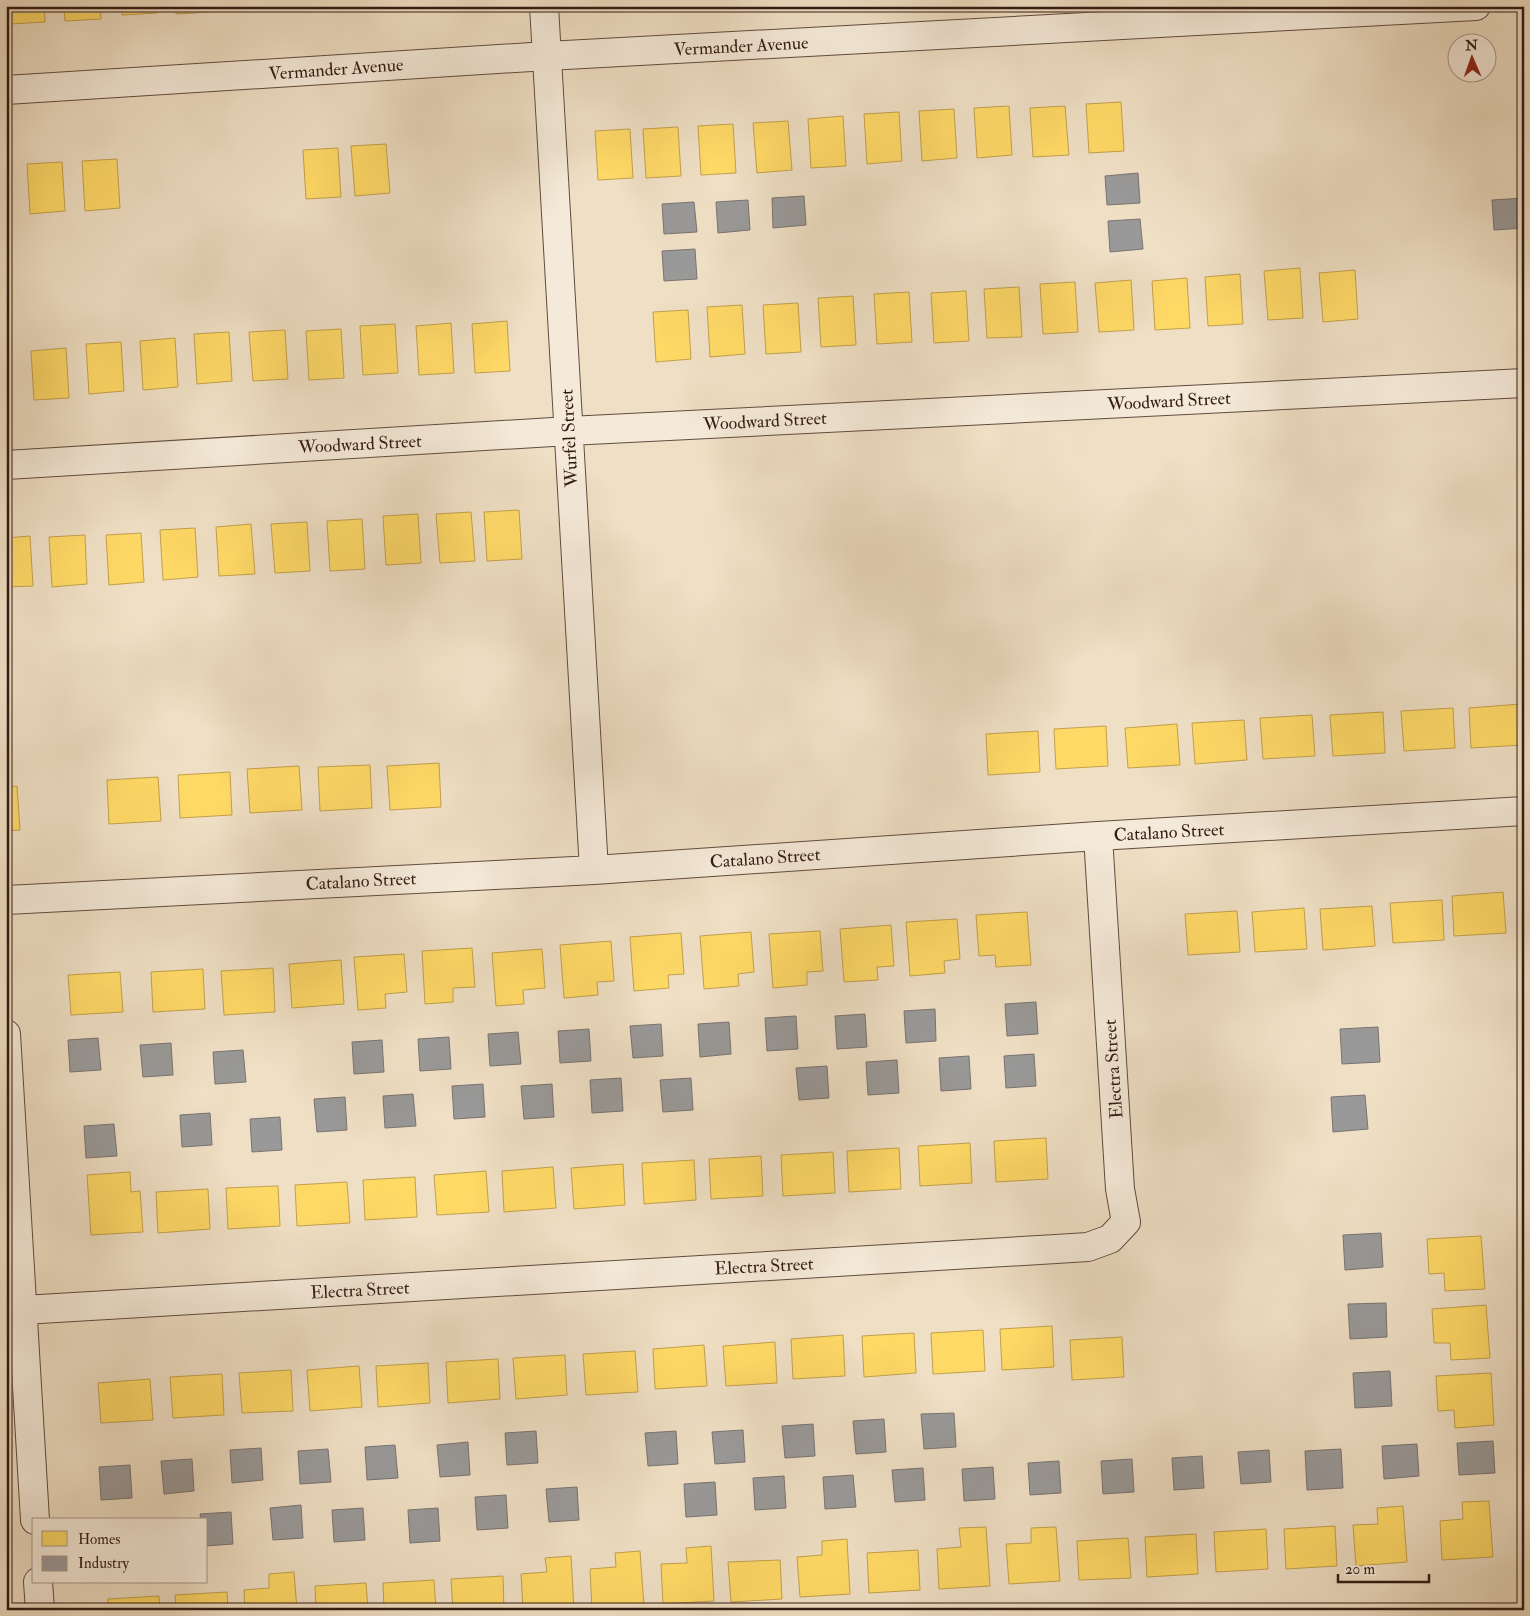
<svg xmlns="http://www.w3.org/2000/svg" width="1530" height="1616" font-family="'IM FELL Double Pica',serif">
	<rect width="100%" height="100%" fill="#efdfc4"/>
	<filter id="stains"><feTurbulence type="fractalNoise" baseFrequency=".004" numOctaves="4"/><feColorMatrix values="0 0 0 0 .2 0 0 0 0 .09 0 0 0 0 .02 0 0 0 .5 -.17"/></filter>
	<radialGradient id="worn" r=".72"><stop offset=".6" stop-color="#630" stop-opacity="0"/><stop offset="1" stop-color="#630" stop-opacity=".3"/></radialGradient>
	<path fill="#ffd966" stroke="#c2a04d" d="M9 6H44L45 22 10 24Z
		M64 6H100L101 19 65 21Z
		M122 6H157V13L122 15Z
		M175 6H211V12L176 14Z
		M1121 102 1124 151 1089 153 1086 104Z
		M1009 106 1012 155 977 158 974 108Z
		M1065 106 1069 155 1033 157 1030 108Z
		M954 109 957 158 922 161 919 111Z
		M899 112 902 161 867 164 864 114Z
		M843 116 846 166 811 168 808 119Z
		M788 121 792 170 757 173 753 123Z
		M733 124 736 173 701 175 698 126Z
		M678 127 681 176 646 178 643 129Z
		M630 129 633 178 598 180 595 131Z
		M386 144 390 193 355 196 351 146Z
		M338 148 341 197 306 199 303 150Z
		M117 159 120 208 85 211 82 161Z
		M62 162 65 211 30 214 27 164Z
		M6 168H8L11 217 6 218Z
		M1300 268 1303 318 1268 320 1264 271Z
		M1355 270 1358 319 1323 322 1319 273Z
		M1240 274 1243 324 1208 326 1205 277Z
		M1187 278 1190 328 1155 330 1152 281Z
		M1131 280 1134 330 1099 332 1095 283Z
		M1075 282 1078 332 1043 334 1040 284Z
		M1019 287 1022 337 987 338 984 289Z
		M966 291 969 341 934 343 931 293Z
		M909 292 912 342 877 344 874 294Z
		M853 296 856 345 821 347 818 298Z
		M798 303 801 352 766 354 763 305Z
		M742 305 745 354 710 357 707 307Z
		M688 310 691 359 656 362 653 312Z
		M507 321 510 371 475 373 472 324Z
		M451 323 454 373 419 375 416 326Z
		M395 324 398 373 363 375 360 326Z
		M341 329 344 378 309 380 306 331Z
		M285 330 288 379 253 381 249 332Z
		M229 332 232 381 197 384 194 334Z
		M175 338 178 387 143 390 140 341Z
		M121 342 124 391 89 394 86 344Z
		M6 348H9L12 397 6 398Z
		M66 348 69 398 34 400 31 351Z
		M519 510 522 559 487 561 484 512Z
		M471 512 475 561 440 563 436 514Z
		M418 514 421 563 386 565 383 516Z
		M362 519 365 569 330 571 327 521Z
		M307 522 310 571 275 573 271 524Z
		M251 524 255 574 219 576 216 527Z
		M195 528 198 577 163 580 160 530Z
		M141 533 144 582 109 585 106 535Z
		M85 535 87 584 52 587 49 537Z
		M30 536 33 586 6 587V538Z
		M1521 704 1523 745 1471 748 1469 708Z
		M1453 708 1455 748 1404 751 1401 711Z
		M1383 712 1385 753 1333 756 1330 715Z
		M1312 715 1315 756 1263 759 1260 718Z
		M1244 720 1247 760 1195 764 1192 723Z
		M1177 724 1180 765 1128 768 1125 728Z
		M1106 726 1108 766 1056 769 1054 729Z
		M1038 731 1040 772 988 775 986 734Z
		M439 763 441 807 390 810 387 766Z
		M370 765 372 808 320 811 318 767Z
		M299 766 302 810 250 813 247 769Z
		M230 772 232 815 180 818 178 775Z
		M158 777 161 821 109 824 107 780Z
		M17 786 20 830 6 831V787Z
		M1503 892 1506 933 1454 936 1452 896Z
		M1442 900 1444 940 1393 943 1390 903Z
		M1372 906 1375 946 1323 950 1320 909Z
		M1304 908 1307 949 1255 952 1252 912Z
		M1237 911 1240 952 1188 955 1185 914Z
		M1027 912 1031 965 996 967 995 955 979 956 976 915Z
		M957 919 960 959 944 961 945 973 910 976 906 922Z
		M891 925 894 966 877 967 878 980 844 982 840 929Z
		M820 931 823 971 807 972V985L773 988 769 934Z
		M751 932 754 972 738 974 739 986 704 989 700 936Z
		M681 933 684 974 668 975 669 988 634 991 630 937Z
		M611 941 614 981 597 982 598 995 564 998 560 945Z
		M472 948 475 987 453 988V1002L425 1004 422 951Z
		M542 949 545 988 523 990 524 1004 496 1006 492 953Z
		M404 954 407 992 385 994 386 1008 358 1010 354 957Z
		M341 960 344 1004 292 1008 289 964Z
		M273 968 275 1012 224 1015 221 971Z
		M203 969 205 1009 153 1012 151 972Z
		M120 972 123 1012 71 1015 68 975Z
		M1046 1138 1048 1179 996 1182 994 1141Z
		M970 1143 972 1183 920 1186 918 1146Z
		M899 1148 901 1189 849 1192 847 1151Z
		M833 1152 835 1193 783 1196 781 1155Z
		M761 1156 763 1196 711 1199 709 1159Z
		M694 1160 696 1200 644 1204 642 1163Z
		M623 1164 625 1205 574 1209 571 1168Z
		M553 1167 556 1208 504 1212 502 1171Z
		M486 1171 489 1212 437 1215 434 1175Z
		M130 1172 131 1192 140 1191 143 1232 91 1235 87 1175Z
		M415 1177 417 1217 365 1220 363 1180Z
		M347 1182 350 1223 297 1226 295 1185Z
		M278 1186 280 1226 228 1229 226 1188Z
		M208 1189 210 1229 158 1233 156 1192Z
		M1481 1236 1485 1289 1445 1291 1444 1273 1429 1274 1427 1239Z
		M1486 1305 1490 1358 1451 1360 1450 1343H1434L1432 1309Z
		M1052 1326 1054 1367 1002 1370 1000 1329Z
		M983 1330 985 1371 933 1374 931 1333Z
		M914 1333 916 1373 864 1377 862 1336Z
		M843 1335 845 1376 793 1379 791 1339Z
		M1122 1337 1124 1377 1072 1380 1070 1340Z
		M775 1342 777 1383 726 1386 723 1346Z
		M704 1345 707 1386 655 1389 653 1349Z
		M635 1351 638 1392 586 1395 583 1354Z
		M565 1355 567 1395 516 1399 513 1358Z
		M498 1359 500 1399 448 1403 446 1362Z
		M428 1363 430 1403 378 1407 376 1366Z
		M359 1366 362 1407 310 1411 307 1370Z
		M291 1370 293 1411 242 1413 239 1373Z
		M1491 1373 1494 1425 1455 1428 1454 1410 1438 1411 1436 1376Z
		M222 1374 224 1415 173 1418 170 1377Z
		M150 1379 153 1420 101 1423 98 1383Z
		M1489 1501 1493 1557 1442 1560 1440 1521 1463 1519 1462 1502Z
		M1403 1506 1407 1562 1356 1566 1353 1525 1378 1524 1377 1508Z
		M1335 1526 1337 1566 1286 1569 1284 1529Z
		M986 1527 990 1586 939 1589 937 1549 961 1547 959 1528Z
		M1056 1527 1060 1581 1009 1584 1006 1544 1031 1543V1528Z
		M1266 1529 1268 1569 1216 1572 1214 1532Z
		M1196 1534 1198 1574 1147 1577 1145 1537Z
		M1128 1538 1131 1578 1079 1580 1077 1541Z
		M847 1539 850 1594 800 1597 797 1557 822 1555V1541Z
		M711 1546 714 1601 663 1604 661 1564 687 1563 686 1548Z
		M918 1550 920 1590 869 1593 867 1553Z
		M640 1551 644 1606 592 1609 590 1569 616 1567 615 1553Z
		M571 1556 574 1610H523L521 1574 547 1572 545 1558Z
		M780 1560 782 1599 731 1602 728 1562Z
		M294 1572 297 1610H245L244 1590 269 1588V1574Z
		M503 1576 504 1610H453L451 1579Z
		M434 1580 436 1610H384L383 1583Z
		M366 1583 368 1610H316L315 1586Z
		M227 1592 228 1610H176L175 1595Z
		M159 1596 160 1610H108V1599Z"/>
	<path fill="#999" stroke="#7a7371" d="M1138 173 1140 203 1107 205 1105 176Z
		M804 196 806 225 773 228 772 198Z
		M1524 198V228L1494 230 1492 200Z
		M748 200 750 230 718 233 716 202Z
		M694 202 697 232 664 234 662 204Z
		M1140 219 1143 249 1110 252 1108 221Z
		M695 249 697 279 664 281 662 251Z
		M1036 1002 1038 1034 1007 1036 1005 1004Z
		M935 1009 936 1041 906 1043 904 1011Z
		M865 1014 867 1047 837 1049 835 1016Z
		M796 1016 798 1049 767 1051 765 1018Z
		M729 1022 731 1054 700 1057 698 1024Z
		M661 1024 663 1056 633 1058 630 1026Z
		M1378 1027 1380 1062 1342 1064 1340 1029Z
		M589 1029 591 1061 560 1063 558 1031Z
		M518 1032 521 1064 490 1066 488 1034Z
		M449 1037 451 1069 420 1071 418 1039Z
		M98 1038 101 1070 70 1072 68 1040Z
		M382 1040 384 1072 354 1074 352 1042Z
		M171 1043 173 1075 143 1077 140 1045Z
		M243 1050 246 1082 215 1084 213 1052Z
		M1034 1054 1036 1086 1006 1088 1004 1056Z
		M969 1056 971 1089 941 1091 939 1058Z
		M897 1060 899 1093 868 1095 866 1062Z
		M827 1066 829 1098 799 1100 796 1068Z
		M621 1078 623 1111 592 1113 590 1080Z
		M691 1078 693 1110 663 1112 660 1080Z
		M483 1084 485 1117 454 1119 452 1086Z
		M552 1084 554 1117 524 1119 521 1086Z
		M413 1094 416 1126 385 1128 383 1096Z
		M1365 1095 1368 1129 1333 1132 1331 1097Z
		M345 1097 347 1130 317 1132 314 1099Z
		M210 1113 212 1145 182 1147 180 1115Z
		M280 1117 282 1150 252 1152 250 1119Z
		M114 1124 117 1156 86 1158 84 1126Z
		M1381 1233 1383 1267 1345 1270 1343 1235Z
		M1386 1303 1387 1337 1350 1339 1348 1304Z
		M1390 1371 1392 1406 1355 1408 1353 1373Z
		M954 1413 956 1447 924 1449 921 1414Z
		M884 1419 886 1452 856 1454 853 1421Z
		M813 1424 815 1456 785 1458 782 1426Z
		M743 1430 745 1462 715 1464 712 1432Z
		M536 1431 538 1463 507 1465 505 1433Z
		M676 1431 678 1464 648 1466 645 1433Z
		M1493 1441 1495 1473 1459 1475 1457 1443Z
		M468 1442 470 1475 440 1477 437 1445Z
		M1417 1444 1419 1476 1384 1479 1382 1446Z
		M395 1445 398 1478 367 1480 365 1447Z
		M261 1448 263 1480 232 1483 230 1450Z
		M328 1449 331 1482 300 1484 298 1451Z
		M1341 1449 1343 1488 1307 1490 1305 1451Z
		M1269 1450 1271 1482 1241 1484 1238 1452Z
		M1202 1456 1204 1488 1174 1490 1172 1458Z
		M192 1459 194 1491 164 1494 161 1461Z
		M1132 1459 1134 1492 1103 1494 1101 1461Z
		M1059 1461 1061 1493 1030 1495 1028 1463Z
		M130 1465 132 1498 101 1500 99 1467Z
		M993 1467 995 1499 964 1501 962 1469Z
		M923 1468 925 1500 895 1502 892 1470Z
		M853 1475 856 1507 825 1509 823 1477Z
		M784 1476 786 1508 755 1510 753 1478Z
		M715 1482 717 1515 686 1517 684 1484Z
		M577 1487 579 1520 549 1522 546 1489Z
		M506 1495 508 1528 477 1530 475 1497Z
		M301 1505 303 1538 273 1540 270 1508Z
		M363 1508 365 1540 334 1542 332 1510Z
		M438 1508 440 1541 410 1543 408 1510Z
		M231 1512 233 1544 206 1546V1520H201L200 1514Z"/>
	<g fill="none" stroke-linecap="round" stroke-linejoin="round">
		<defs>
			<path id="minor" d="M544 6 594 870
				M6 90 547 56 1476 6
				M6 465 569 431 1524 383
				M6 900 594 870 1098 836 1524 811
				M6 1034 35 1520
				M6 1311 1056 1249 1088 1247 1110 1239 1126 1222 1120 1189 1098 836
				M38 1582 40 1610"/>
		</defs>
		<use href="#minor" stroke="#614c3f" stroke-width="30"/>
		<use href="#minor" stroke="#f5ead9" stroke-width="28"/>
	</g>
	<g text-anchor="middle" stroke-width="5" stroke-linejoin="round" paint-order="stroke">
		<g font-size="18" fill="#321b13" stroke="#f5ead9">
			<text transform="translate(741 46) rotate(-3)" y="6">Vermander Avenue</text>
			<text transform="translate(336 69) rotate(-4)" y="6">Vermander Avenue</text>
			<text transform="translate(1169 401) rotate(-3)" y="6">Woodward Street</text>
			<text transform="translate(765 421) rotate(-3)" y="6">Woodward Street</text>
			<text transform="translate(569 438) rotate(-93)" y="6">Wurfel Street</text>
			<text transform="translate(360 444) rotate(-3)" y="6">Woodward Street</text>
			<text transform="translate(1169 832) rotate(-3)" y="6">Catalano Street</text>
			<text transform="translate(765 858) rotate(-4)" y="6">Catalano Street</text>
			<text transform="translate(361 881) rotate(-3)" y="6">Catalano Street</text>
			<text transform="translate(1113 1069) rotate(-94)" y="6">Electra Street</text>
			<text transform="translate(764 1266) rotate(-3)" y="6">Electra Street</text>
			<text transform="translate(360 1290) rotate(-3)" y="6">Electra Street</text>
		</g>
	</g>
	<rect width="1530" height="1616" fill="none" stroke="#efdfc4" stroke-width="25"/>
	<rect x="8" y="8" width="1515" height="1601" fill="none" stroke="#321b13" stroke-width="2.5"/>
	<rect x="12" y="12" width="1505" height="1591" fill="none" stroke="#321b13"/>
	<rect x="32" y="1518" width="175" height="65" fill="#f5ead9" stroke="#a7978a"/>
	<rect x="42" y="1531" width="25" height="15" fill="#ffd966" stroke="#a7978a"/>
	<text x="78" y="1544" font-size="15" fill="#321b13">Homes</text>
	<rect x="42" y="1556" width="25" height="15" fill="#999999" stroke="#a7978a"/>
	<text x="78" y="1568" font-size="15" fill="#321b13">Industry</text>
	<g transform="translate(1472 58) rotate(358)"><circle r="24" fill="#f5ead9" stroke="#a7978a"/>
	<path d="M0-4L9 19L0 12L-9 19Z" fill="#8f2418"/>
	<text y="-8" font-size="14" font-weight="bold" text-anchor="middle" fill="#321b13">N</text>
	</g>
	<path d="M1338 1574v8h91v-8" fill="none" stroke="#321b13" stroke-width="2.5"/>
	<text x="1345" y="1574" font-size="15" fill="#321b13" stroke="#f5ead9" stroke-width="4" paint-order="stroke">20 m</text>
	<rect width="100%" height="100%" filter="url(#stains)"/>
	<rect width="100%" height="100%" fill="url(#worn)"/>
</svg>
